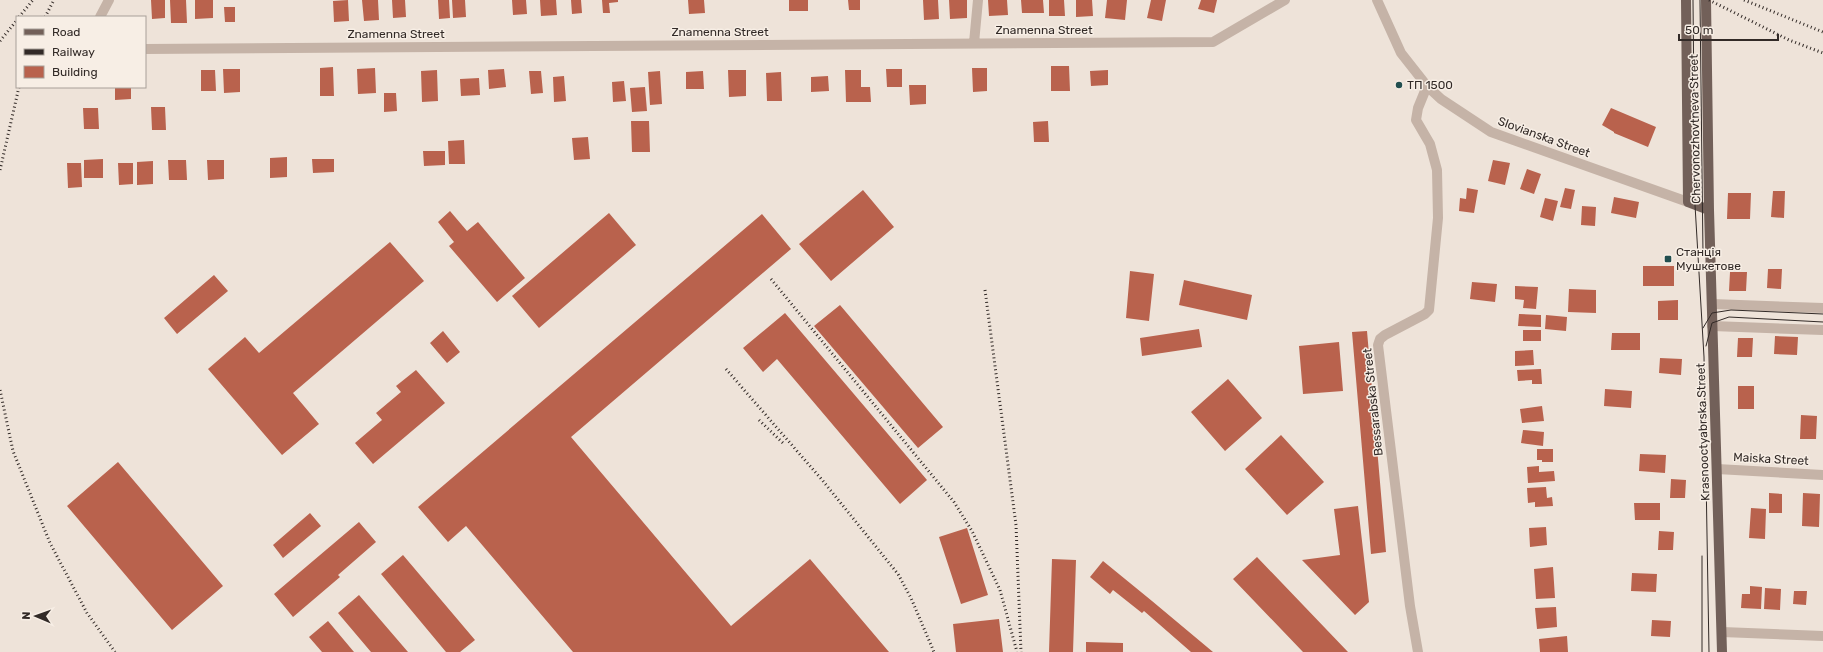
<svg xmlns="http://www.w3.org/2000/svg" width="1823" height="652" font-family="Rubik,sans-serif">
	<rect width="100%" height="100%" fill="#eee3d9"/>
	<path fill="#b9624d" d="M151 0H165V18L152 19Z
		M170 0H186L187 23H171Z
		M195 0H213V18L195 19Z
		M348 0 349 21 334 22 333 1Z
		M362 0H378L379 20 364 21Z
		M392 0H405L406 17 393 18Z
		M438 0H449L450 18 439 19Z
		M452 0H465L466 17 453 18Z
		M512 0H526L527 14 513 15Z
		M540 0H556L557 15 541 16Z
		M571 0H581L582 13 572 14Z
		M602 0H618V2L609 3 610 13H603Z
		M688 0H704L705 13 689 14Z
		M789 0H808V11H789Z
		M848 0H860V10H849Z
		M923 0H938L939 19 924 20Z
		M949 0H967V18L950 19Z
		M988 0H1007L1008 15 989 16Z
		M1021 0H1043L1044 13H1022Z
		M1049 0H1064L1065 16H1049Z
		M1076 0H1092L1093 16 1076 17Z
		M1107 0H1127L1125 20 1105 18Z
		M1151 0H1166L1162 21 1147 18Z
		M1201 0H1217L1214 13 1198 9Z
		M224 7H235V22H225Z
		M1051 66H1069L1070 91H1051Z
		M333 67 334 96H320V68Z
		M375 68 376 93 358 94 357 69Z
		M972 68H987V91L973 92Z
		M223 69H240V92L224 93Z
		M504 69 506 87 489 89 488 70Z
		M886 69H902V87H887Z
		M201 70H215L216 91H201Z
		M437 70 438 101 422 102 421 71Z
		M728 70H746V96L729 97Z
		M845 70H861V87H870L871 102H846Z
		M1108 70V85L1091 86 1090 71Z
		M529 71H541L543 93 531 94Z
		M660 71 662 104 650 105 648 72Z
		M703 71 704 89H686V72Z
		M781 72 782 101H767L766 73Z
		M564 76 566 101 554 102 553 77Z
		M828 76 829 91 811 92V77Z
		M479 78 480 95 461 96 460 79Z
		M624 81 626 101 613 102 612 82Z
		M909 85H926V104L910 105Z
		M115 87H131V99L115 100Z
		M645 87 647 111 632 112 630 88Z
		M384 93H396L397 111 384 112Z
		M151 107H165L166 130H152Z
		M83 108H98L99 129H84Z
		M1611 108 1656 127 1648 147 1614 133V132L1602 125Z
		M631 121H649L650 152H632Z
		M1048 121 1049 142H1034L1033 122Z
		M588 137 590 159 574 160 572 138Z
		M464 140 465 164H449L448 141Z
		M423 151H445V165L424 166Z
		M287 157V177L270 178V158Z
		M103 159V178H84V160Z
		M312 159H334V172L313 173Z
		M168 160H186L187 180H169Z
		M207 160H224V179L208 180Z
		M1493 160 1510 163 1505 185 1488 181Z
		M153 161V184L137 185V162Z
		M67 163H81L82 187 68 188Z
		M118 163H133V184L119 185Z
		M1527 169 1541 174 1534 194 1520 189Z
		M1467 188 1478 190 1474 213 1459 211 1460 198 1466 199Z
		M1565 188 1575 190 1571 209 1560 207Z
		M863 190 894 227 831 281 799 244Z
		M1773 191H1785L1784 218 1771 217Z
		M1728 193H1751L1750 219H1727Z
		M1614 197 1639 202 1636 218 1611 213Z
		M1545 198 1558 201 1553 221 1540 217Z
		M1582 206 1596 207 1595 226 1581 225Z
		M450 211 467 231 478 222 525 278 497 302 449 246 454 242 438 222Z
		M609 213 636 245 539 328 512 296Z
		M762 214 791 249 571 437 731 626 810 559 889 652H573L466 526 448 542 418 507Z
		M390 242 424 281 293 393 319 424 282 455 208 369 245 337 259 353Z
		M1643 266H1674V286H1643Z
		M1768 269H1782L1781 289 1767 288Z
		M1130 271 1154 274 1149 321 1126 318Z
		M1730 272H1747L1746 291H1729Z
		M214 275 228 291 177 334 164 318Z
		M1184 280 1252 295 1247 320 1179 305Z
		M1472 282 1497 284 1495 302 1470 299Z
		M1515 286 1538 287 1536 309 1523 308 1524 300 1515 299Z
		M1569 289 1596 290V313L1568 312Z
		M1678 300V320H1658V301Z
		M840 305 943 427 918 448 814 326Z
		M785 313 927 480 900 504 777 359 763 372 743 348Z
		M1519 314 1541 315V327L1518 326Z
		M1546 315 1567 317 1566 331 1545 329Z
		M1199 329 1202 347 1142 356 1140 338Z
		M1523 330H1541V341H1523Z
		M443 331 460 352 447 363 430 343Z
		M1367 331 1386 552 1371 554 1352 332Z
		M1612 333H1640V350H1611Z
		M1775 336 1798 337 1797 355 1774 354Z
		M1738 338H1753L1752 357H1737Z
		M1339 342 1343 391 1303 394 1299 346Z
		M1533 350 1534 365 1515 366V351Z
		M1660 358 1682 359 1681 375 1659 373Z
		M1541 369 1542 384H1532V380L1518 381 1517 370Z
		M416 370 445 403 373 464 355 443 382 420 376 413 401 392 396 386Z
		M1228 379 1262 418 1225 451 1191 412Z
		M1738 386H1754V409H1738Z
		M1605 389 1632 391 1631 408 1604 406Z
		M1542 406 1544 421 1522 423 1520 409Z
		M1801 415 1817 416 1816 439H1800Z
		M1523 430 1544 432 1543 446 1521 443Z
		M1281 435 1324 482 1287 515 1245 469Z
		M1537 449H1553V462H1542V460H1537Z
		M1640 454 1666 455 1665 473 1639 471Z
		M118 462 223 586 172 630 67 506Z
		M1539 466V472L1554 471 1555 481 1528 483 1527 467Z
		M1671 479 1686 480 1685 498H1670Z
		M1546 487 1547 498 1552 497 1553 506 1535 507V502L1528 503 1527 488Z
		M1769 493 1782 494V513H1769Z
		M1803 493 1820 494 1819 527 1802 526Z
		M1634 503H1660V520H1635Z
		M1358 506 1369 602 1355 615 1302 560 1340 555 1334 509Z
		M1751 508 1766 509 1765 539 1749 538Z
		M310 513 321 526 283 558 273 545Z
		M359 522 376 542 338 575 340 577 293 617 274 594Z
		M1546 527 1547 545 1530 547 1529 528Z
		M967 528 988 595 961 604 939 537Z
		M1659 531 1674 532 1673 550H1658Z
		M403 555 475 640 460 652H446L381 574Z
		M1257 557 1348 652H1303L1233 579Z
		M1052 559 1076 560 1073 652H1049Z
		M1103 561 1152 601 1213 652H1191L1144 611 1142 613 1113 590 1110 594 1090 577Z
		M1553 567 1555 598 1536 599 1534 569Z
		M1632 573 1657 574 1656 592 1631 591Z
		M1750 586 1762 587 1761 609 1741 608 1742 594H1750Z
		M1765 588 1781 589 1780 610 1764 609Z
		M1794 591H1807L1806 605 1793 604Z
		M359 595 408 652H371L338 613Z
		M1556 607 1557 627 1537 629 1535 608Z
		M999 619 1003 652H956L953 624Z
		M1652 620 1671 621 1670 637 1651 636Z
		M328 621 354 652H322L309 637Z
		M1567 636 1568 652H1540L1539 639Z
		M1086 642 1123 643V652H1086Z"/>
	<g fill="none" stroke-linecap="round" stroke-linejoin="round">
		<path stroke="#c5b3a7" stroke-width="10" d="M1377 0 1401 53 1427 86 1441 99 1491 132 1688 202
			M100 17 109 0
			M974 43 978 0
			M145 49 1213 42 1285 0
			M1712 304 1823 308
			M1712 326 1823 330
			M1717 469 1823 475
			M1722 632 1823 636
			M1418 652 1410 606 1378 345 1380 339 1385 335 1425 314 1429 310 1438 218 1437 170 1430 144 1416 120 1418 108 1427 86"/>
		<path stroke="#726059" stroke-width="10" d="M1686 0 1688 202 1709 210
			M1706 0 1709 210 1722 652"/>
		<path stroke="#322a27" stroke-width="1" d="M1693 0 1695 205 1704 357 1709 652
			M1700 0 1703 254
			M1703 328 1712 313 1731 310 1823 314
			M1706 346 1712 323 1729 317 1823 322
			M1702 652V556"/>
		<path stroke="#322a27" stroke-width="3" stroke-dasharray="1 3" stroke-linecap="butt" d="M1709 0 1789 40 1823 53
			M1744 0 1823 32
			M19 17 33 0
			M45 17 54 0
			M0 41 17 20
			M0 170 19 87
			M771 279 954 502 972 531 1000 590 1017 652
			M985 290 1016 525 1021 652
			M726 369 823 481 898 574 911 598 934 652
			M0 390 13 451 50 543 87 613 115 652
			M759 420 784 444"/>
	</g>
	<g fill="#214e4f" stroke="#f7eee5" stroke-width="1.5">
		<circle cx="1399" cy="85" r="4"/>
		<rect x="1664" y="255" width="8" height="8" rx="2"/>
	</g>
	<g text-anchor="middle" stroke-width="3" stroke-linejoin="round" paint-order="stroke">
		<g font-size="12" fill="#322a27" stroke="#f7eee5">
			<text x="1044" y="34">Znamenna Street</text>
			<text x="720" y="36">Znamenna Street</text>
			<text x="396" y="38">Znamenna Street</text>
			<text transform="translate(1695 129) rotate(-91)" y="4">Chervonozhovtneva Street</text>
			<text transform="translate(1544 137) rotate(20)" y="4">Slovianska Street</text>
			<text transform="translate(1373 402) rotate(-96)" y="4">Bessarabska Street</text>
			<text transform="translate(1703 432) rotate(-92)" y="4">Krasnooctyabrska Street</text>
			<text transform="translate(1771 459) rotate(3)" y="4">Maiska Street</text>
		</g>
		<g font-size="12" fill="#322a27" stroke="#f7eee5" text-anchor="start">
			<text x="1407" y="89">ТП 1500</text>
			<text x="1676" y="256">Станція<tspan x="1676" dy="14">Мушкетове</tspan></text>
		</g>
	</g>
	<rect x="16" y="16" width="130" height="72" fill="#f7eee5" stroke="#a8a099"/>
	<rect x="24" y="29" width="20" height="6" fill="#726059" stroke="#a8a099"/>
	<text x="52" y="36" font-size="12" fill="#322a27">Road</text>
	<rect x="24" y="49" width="20" height="6" fill="#322a27" stroke="#a8a099"/>
	<text x="52" y="56" font-size="12" fill="#322a27">Railway</text>
	<rect x="24" y="66" width="20" height="12" fill="#b9624d" stroke="#a8a099"/>
	<text x="52" y="76" font-size="12" fill="#322a27">Building</text>
	<g transform="translate(36 616) rotate(272)" stroke="#f7eee5" stroke-width="3" paint-order="stroke">
	<path d="M0-3L7 15L0 10L-7 15Z" fill="#322a27"/>
	<text y="-6" font-size="11" font-weight="bold" text-anchor="middle" fill="#322a27">N</text>
	</g>
	<path d="M1679 34v6h99v-6" fill="none" stroke="#322a27" stroke-width="2"/>
	<text x="1685" y="34" font-size="12" fill="#322a27" stroke="#f7eee5" stroke-width="3" paint-order="stroke">50 m</text>
</svg>
